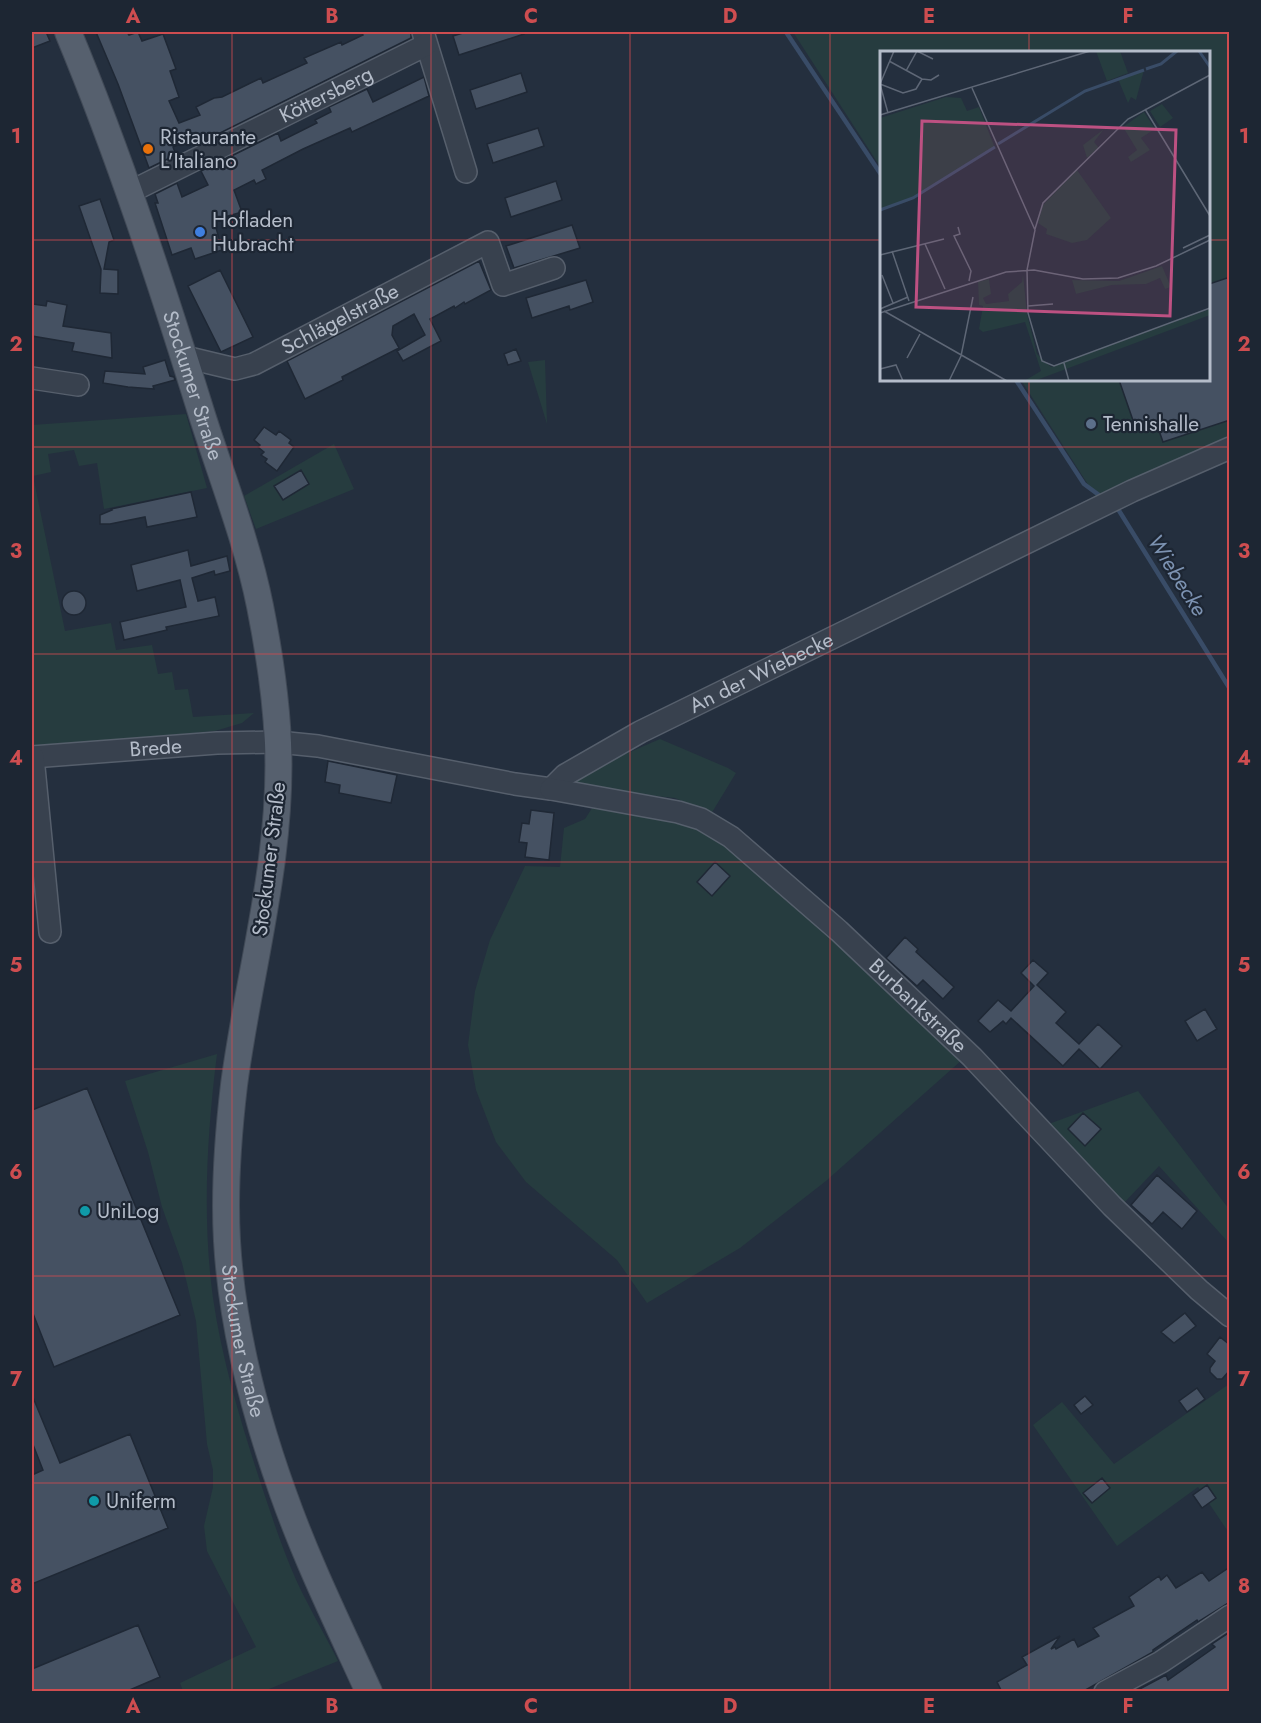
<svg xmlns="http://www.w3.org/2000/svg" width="1261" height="1723" font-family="Jost,sans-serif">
	<rect width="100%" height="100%" fill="#242f3e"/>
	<path fill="#263c3f" d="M793 32H1229V436L1096 497 1021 380H1208V52H882L881 168Z
		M545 360 547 424 528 362Z
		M186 414 207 488 104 509 97 463 79 466 74 450 48 454 51 472 33 476 65 631 111 623 116 650 152 645 158 674 172 672 175 690 188 689 193 717 254 713 242 723 215 731 32 748V425Z
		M334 444 354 489 256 529 244 496Z
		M660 739 728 768 736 773 711 814 675 798 582 788 577 786 574 782 575 776Z
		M594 805 678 820 728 843 963 1059 826 1181 740 1248 647 1303 617 1260 526 1182 496 1142 476 1090 468 1045 475 991 490 940 525 866 560 867 564 828 585 819Z
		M217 1054C207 1134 202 1218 213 1298 222 1360 240 1419 259 1478 269 1508 279 1539 291 1568 304 1600 323 1630 338 1661L264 1691H183L180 1683 256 1647 207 1551 204 1526 213 1487V1470L207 1444 196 1321 182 1263 162 1207 148 1152 125 1081Z
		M1138 1091 1229 1209V1243L1159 1166 1122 1205 1046 1125Z
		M1229 1384V1533L1198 1487 1117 1546 1033 1425 1062 1402 1114 1464Z"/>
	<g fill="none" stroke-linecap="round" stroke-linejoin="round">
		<path stroke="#394c67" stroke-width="4.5" d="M786 32 882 176
			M1016 380 1084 484 1103 498
			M1118 509 1230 689"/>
	</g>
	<path fill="#455162" stroke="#1f2835" stroke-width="1.5" d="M32 32H46L50 41 32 48Z
		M96 32H127L129 35 138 32 142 41 163 34 176 69 170 71 179 97 169 101 179 123 200 115 196 107 214 98 222 97 261 78 263 83 307 63 304 58 341 42 342 45 363 35 361 32H411V38L212 137 210 133 173 147 176 155 149 168 118 84Z
		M466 32H523L524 34 459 55 453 36Z
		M521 73 527 92 476 109 470 90Z
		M424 77 429 96 352 132 350 128 303 149 262 170 266 179 256 184 254 180 234 190 242 212 214 220 222 250 195 259 191 248 172 255 155 203H158L155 194 177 183 182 197 208 185 201 171 278 133 281 141 317 123 315 120 331 112 329 107 367 89 373 102Z
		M538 128 544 146 493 163 487 144Z
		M556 181 562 200 511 217 505 198Z
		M100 199 114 240 109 242 104 269 118 270V294L100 293 101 269 79 206Z
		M572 225 580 248 514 268 506 246Z
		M479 261 491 290 465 304 464 302 455 308 454 306 430 319 441 341 403 361 397 351 425 335 414 314 393 326 392 335 399 348 342 377 343 380 305 399 287 361Z
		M220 270 253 337 221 352 188 286Z
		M1230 277V420L1163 442 1156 422 1136 429 1119 380H1209V284Z
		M586 280 593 302 570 310 569 306 532 318 526 298Z
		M47 301 67 305 63 326 111 333 112 358 72 351 74 343 32 336 33 304 46 306Z
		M516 349 521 361 508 365 504 354Z
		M165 360 170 376 174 377 175 380 153 386 154 389 128 387 103 383 105 371 145 374 143 367Z
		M264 427 276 435 279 431 291 440 289 443 294 447 277 471 265 462 267 459 261 455 264 452 258 447 260 445 254 440Z
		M301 470 309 484 283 500 274 486Z
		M191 492 197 517 147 527 145 517 110 524H100V515L112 510 111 509Z
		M188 550 191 566 227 556 230 571 215 575 214 571 192 578 198 601 215 597 219 616 166 627 167 630 124 640 120 622 186 607 180 580 137 591 131 565Z
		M62 603a12 12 0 1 1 24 0a12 12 0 1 1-24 0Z
		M328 761 397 775 391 803 339 793 340 785 325 782Z
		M531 810 554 813 549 860 525 857 527 843 519 842 522 823 529 824Z
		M715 862 730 876 712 896 697 882Z
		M905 937 918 949 916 952 954 987 943 999 923 980 917 986 886 958Z
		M1033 960 1048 973 1037 985 1066 1012 1056 1023 1079 1044 1098 1024 1122 1046 1100 1069 1079 1049 1063 1066 1011 1018 1006 1024 1003 1021 990 1032 978 1021 998 1000 1011 1011 1034 986 1021 973Z
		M1205 1009 1217 1029 1197 1041 1185 1021Z
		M87 1088 180 1315 54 1367 32 1311V1110Z
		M1083 1113 1101 1129 1085 1146 1068 1129Z
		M1157 1175 1197 1211 1182 1229 1163 1212 1152 1224 1131 1205Z
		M1185 1313 1196 1326 1174 1343 1161 1332Z
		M1220 1337 1230 1345V1370L1222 1379H1217L1210 1372V1368L1215 1361 1207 1354Z
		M1197 1388 1205 1399 1187 1412 1179 1401Z
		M32 1395 60 1463 130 1434 168 1528 32 1584V1475L43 1470 32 1442Z
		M1085 1396 1093 1405 1081 1414 1074 1405Z
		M1102 1478 1110 1488 1092 1503 1083 1493Z
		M1207 1485 1216 1498 1202 1508 1193 1495Z
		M1230 1567V1602L1198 1622 1197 1620 1153 1650V1652L1082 1692H1002L997 1682 1027 1665 1022 1657 1060 1636 1051 1649 1055 1647 1056 1649 1074 1639 1078 1647 1099 1636 1093 1628 1134 1606 1129 1597 1159 1576 1161 1580 1167 1575 1176 1588 1202 1572 1209 1581Z
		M138 1625 160 1677 125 1692H32V1669Z
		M1230 1632V1692H1134L1166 1675 1168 1680 1215 1647 1212 1644Z"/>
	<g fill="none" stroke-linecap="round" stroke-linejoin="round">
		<defs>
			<g id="minor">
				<path d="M423 32 466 172"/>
				<path id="s1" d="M130 192 426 45"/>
				<path id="s2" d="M185 357 235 369 254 364 488 242 503 285 554 268"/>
				<path d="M32 378 78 385"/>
				<path id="s3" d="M32 757 217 743 278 742 318 746 515 784 551 789 565 775 640 732 1132 491 1230 448"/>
				<path d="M33 757 50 932"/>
				<path id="s4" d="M551 789 678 812 701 819 731 837 839 931 972 1057 1112 1206 1199 1290 1230 1316"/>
				<path d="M1105 1692 1161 1662 1230 1616"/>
			</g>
			<g id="major">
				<path id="s5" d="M68 32C120 157 162 286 202 415 222 478 247 541 260 606 269 651 276 697 278 743 283 859 249 971 234 1085 228 1136 224 1189 227 1241 232 1327 254 1412 283 1493 307 1561 339 1626 369 1692"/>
			</g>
		</defs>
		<use href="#minor" stroke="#565f6c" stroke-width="24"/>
		<use href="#major" stroke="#414a57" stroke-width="28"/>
		<use href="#minor" stroke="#38414e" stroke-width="21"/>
		<use href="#major" stroke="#56606e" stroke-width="26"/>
	</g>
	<path fill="none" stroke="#ce4d50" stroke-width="1.5" stroke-opacity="0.55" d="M232 32V1692M431 32V1692M630 32V1692M830 32V1692M1029 32V52M32 240H882M1208 240H1230M1029 380V1692M32 447H1230M32 654H1230M32 862H1230M32 1069H1230M32 1276H1230M32 1483H1230"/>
	<circle fill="#e8710a" stroke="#1d2633" stroke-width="2" cx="148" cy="149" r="6"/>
	<circle fill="#3f7fe0" stroke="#1d2633" stroke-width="2" cx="200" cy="232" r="6"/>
	<circle fill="#5c6f8a" stroke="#1d2633" stroke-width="2" cx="1091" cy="424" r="6"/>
	<g fill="#0f9aa8" stroke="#1d2633" stroke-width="2">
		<circle cx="85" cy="1211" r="6"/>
		<circle cx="94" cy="1501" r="6"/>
	</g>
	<g text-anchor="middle" stroke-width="4.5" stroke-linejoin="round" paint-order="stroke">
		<g font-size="21" fill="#b4bcc9" stroke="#1d2633">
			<text dy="7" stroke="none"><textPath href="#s1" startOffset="219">Köttersberg</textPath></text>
			<text dy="7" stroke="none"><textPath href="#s2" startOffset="168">Schlägelstraße</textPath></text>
			<text dy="7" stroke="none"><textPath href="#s5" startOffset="375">Stockumer Straße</textPath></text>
			<text dy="7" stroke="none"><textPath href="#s3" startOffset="765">An der Wiebecke</textPath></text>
			<text dy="7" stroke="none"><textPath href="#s3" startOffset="124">Brede</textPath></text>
			<text transform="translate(269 859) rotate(-83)" y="7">Stockumer Straße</text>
			<text dy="7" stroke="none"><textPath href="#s4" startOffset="440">Burbankstraße</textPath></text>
			<text dy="7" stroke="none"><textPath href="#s5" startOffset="1347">Stockumer Straße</textPath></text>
		</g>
		<g font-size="21" fill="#b4bcc9" stroke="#1d2633" text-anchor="start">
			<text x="160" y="144">Ristaurante<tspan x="160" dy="24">L'Italiano</tspan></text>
			<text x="212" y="227">Hofladen<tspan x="212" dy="24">Hubracht</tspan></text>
			<text x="1103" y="431">Tennishalle</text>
			<text x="97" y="1218">UniLog</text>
			<text x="106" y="1508">Uniferm</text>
		</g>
		<g font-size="22" font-style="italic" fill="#7c92b1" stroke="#1d2633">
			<text transform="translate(1178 575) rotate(58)" y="8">Wiebecke</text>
		</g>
	</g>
	<g transform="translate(880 51)">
		<rect width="330" height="330" fill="#242f3e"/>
		<path d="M216 0H240L248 22 227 30ZM264 19 256 49 251 46 248 52 238 28ZM66 46 81 47 87 60 99 56 115 97 32 147 0 158V67ZM282 53 293 67 280 76 270 60ZM264 61 275 78 261 87 270 99 251 111 248 106 257 99 243 76ZM224 78 214 91 219 97 207 107 203 94ZM197 119 231 167 207 189 192 192 166 183 167 178 158 172 163 154ZM282 215 291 236 285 238 280 227 266 233 232 234 196 243 192 229 239 230ZM143 223 147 263 157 303 171 316 330 258V264L154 330H144L161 320 145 271 103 281 99 278 103 255 99 254 98 231 109 228 111 243 103 247 106 253 129 250 128 243 142 231Z" fill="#263c3f"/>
		<path fill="none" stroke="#394c67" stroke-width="3" d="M319 0 330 16M266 18 281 13 297 0M118 93 205 40 264 19M0 159 33 147 115 96"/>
		<path fill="none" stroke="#5e6776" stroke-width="1.5" d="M9 10 42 28 51 29 59 24M26 20 37 0 53 8M0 33 23 42 36 38 42 28M92 37 155 179 147 219 148 262 162 310 174 315 330 257M265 58 330 165M8 62 0 33 14 0M0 64 210 0M78 176 80 183 74 185 91 220 89 230M155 178 163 152 248 68 330 24M45 193 65 238M303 197 330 184M12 200 29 250M0 204 64 188M2 224 13 252M148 255 173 253M0 258 28 246M4 260 127 330M0 262 126 221 154 219 203 228 238 227 276 215 330 189M27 307 40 283M184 312 189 330M0 318 16 314 23 330M69 330 81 305 93 246"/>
		<path fill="#bd5182" fill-opacity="0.15" stroke="#bd5182" stroke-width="3" d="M42 70 296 79 290 265 36 256Z"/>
		<rect width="330" height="330" fill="none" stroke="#b4bcc9" stroke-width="3"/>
	</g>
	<rect width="1261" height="1723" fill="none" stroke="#1d2633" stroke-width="66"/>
	<rect x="33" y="33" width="1195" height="1657" fill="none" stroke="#ce4d50" stroke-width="2"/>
	<g font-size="20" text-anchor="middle" font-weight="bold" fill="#ce4d50">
		<text x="133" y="23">A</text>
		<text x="332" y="23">B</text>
		<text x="531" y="23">C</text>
		<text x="730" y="23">D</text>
		<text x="929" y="23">E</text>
		<text x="1128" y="23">F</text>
		<text x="16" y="143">1</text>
		<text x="1244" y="143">1</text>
		<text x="16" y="351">2</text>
		<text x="1244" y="351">2</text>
		<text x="16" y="558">3</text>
		<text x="1244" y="558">3</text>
		<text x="16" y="765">4</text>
		<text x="1244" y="765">4</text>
		<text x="16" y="972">5</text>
		<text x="1244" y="972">5</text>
		<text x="16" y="1179">6</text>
		<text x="1244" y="1179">6</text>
		<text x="16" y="1386">7</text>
		<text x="1244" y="1386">7</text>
		<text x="16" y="1593">8</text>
		<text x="1244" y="1593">8</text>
		<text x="133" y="1713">A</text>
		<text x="332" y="1713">B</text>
		<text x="531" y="1713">C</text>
		<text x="730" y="1713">D</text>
		<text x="929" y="1713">E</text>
		<text x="1128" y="1713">F</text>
	</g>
</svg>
